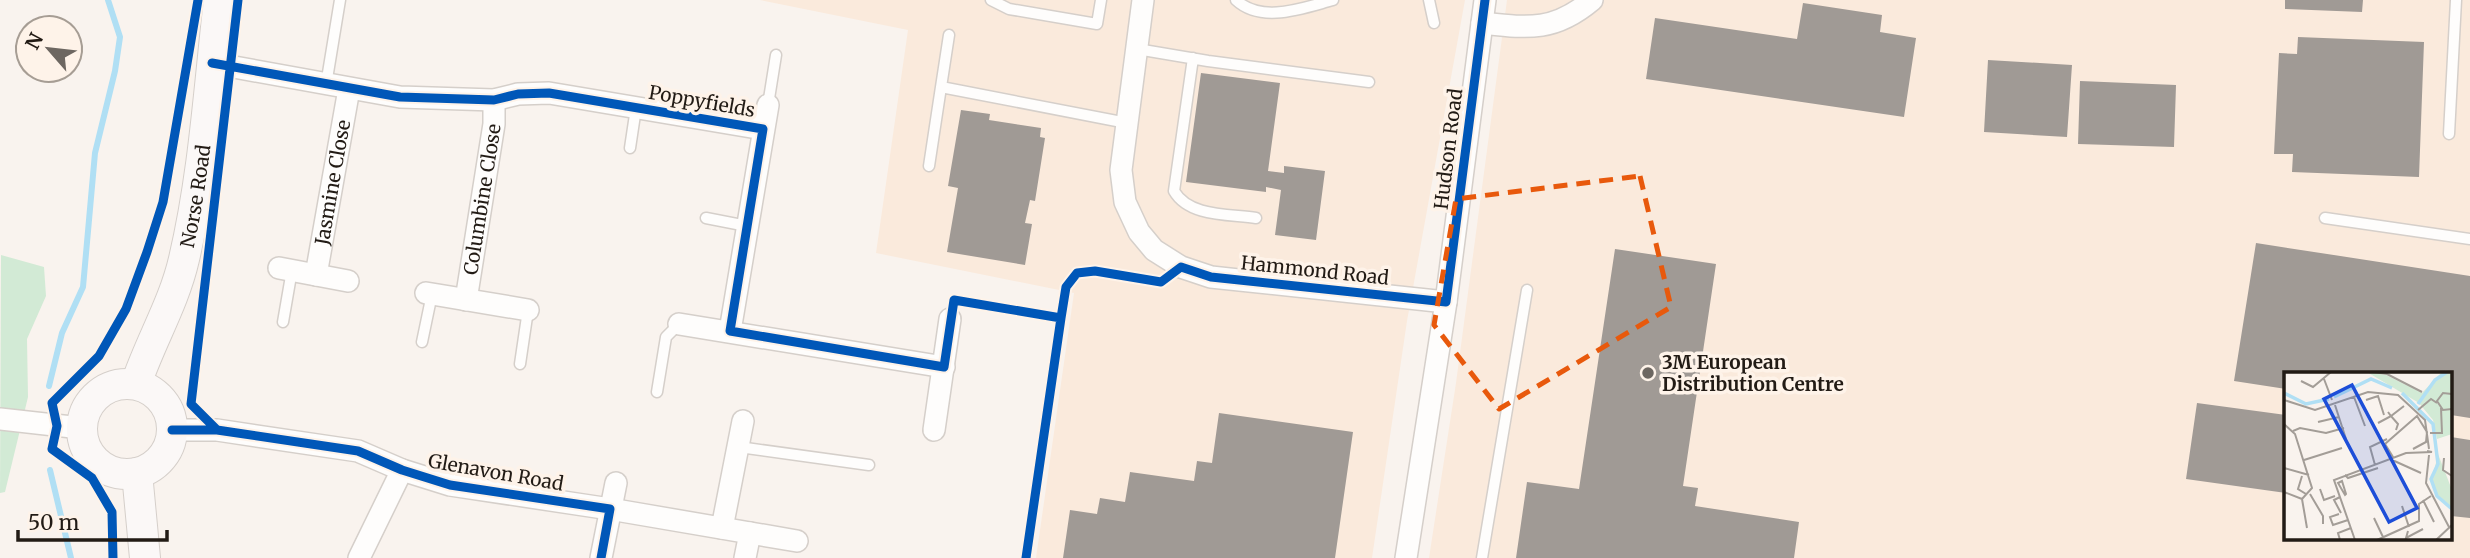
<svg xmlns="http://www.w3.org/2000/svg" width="2470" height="558" font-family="Merriweather,serif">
	<rect width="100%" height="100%" fill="#f9f3ee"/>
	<path fill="#faeadc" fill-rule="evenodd" d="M760 0H1465L1407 321 1372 558H1036L1074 293 876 253 908 30Z
		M1507 0H2470V558H1429L1456 383ZM2286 374H2451V539H2286Z"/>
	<path fill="#d2ead5" d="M1 255 44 267 46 296 27 339 28 397 5 492 0 493Z"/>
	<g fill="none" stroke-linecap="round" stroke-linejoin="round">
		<path stroke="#b0dff4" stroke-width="6" d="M49 386 62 333 83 287 95 153 115 71 120 37 108 0
			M50 470 71 558"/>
	</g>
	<path fill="#a09a95" d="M2285 0H2363L2362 12 2285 9Z
		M1803 3 1882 15 1880 32 1916 38 1904 117 1646 79 1655 18 1797 39Z
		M2298 37 2424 42 2419 177 2292 172 2293 154H2274L2279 53 2297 54Z
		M1988 60 2072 65 2067 137 1984 132Z
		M1201 73 1280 83 1268 171 1284 173V166L1325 171 1316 240 1275 235 1281 190 1266 187V192L1186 182Z
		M2080 81 2176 85 2174 147 2078 144Z
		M961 110 990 114 989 120 1041 128 1040 137 1045 138 1035 201 1030 200 1025 223 1032 224 1025 265 947 252 958 188 948 186Z
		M2256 243 2470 276V418L2451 415V374H2286V389L2234 381Z
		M1615 249 1716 264 1683 486 1698 488 1695 506 1799 522 1794 558H1516L1527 482 1579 489Z
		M2197 403 2286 415V493L2186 479Z
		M1219 413 1353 432 1335 558H1063L1070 510 1097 514 1100 498 1125 502 1130 472 1194 481 1197 461 1212 463Z
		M2451 437 2470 440V518L2451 516Z"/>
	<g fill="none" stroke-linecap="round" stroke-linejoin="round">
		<defs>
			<path id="lane" d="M991 0 1009 9 1097 24 1101 0
				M1236 0C1262 24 1303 8 1333 0
				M1429 0 1434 23
				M949 35 941 87 1127 123
				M1137 49 1208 61 1369 82
				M1193 58 1174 191C1189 217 1229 214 1256 218
				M326 85 340 0
				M768 105 776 55
				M2449 134 2456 0
				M630 148 636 108
				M929 166 941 87
				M706 218 747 226
				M2325 218 2470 239
				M283 322 292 270
				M422 342 432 294
				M520 364 528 310
				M657 392 666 337 679 324
				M739 447 869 465
				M1482 558 1527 290"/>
			<g id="street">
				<path d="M1143 0 1121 170 1125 202 1139 232 1154 250 1181 267 1211 277 1446 302"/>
				<path d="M1482 23C1528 28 1554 32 1592 0"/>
				<path d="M212 63 400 97 494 100 518 94 549 93 763 129"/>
				<path d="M279 268 348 281"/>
				<path id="s1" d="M316 275 349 89"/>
				<path d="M426 293 528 310"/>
				<path id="s2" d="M466 300 494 124V100"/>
				<path d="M679 324 944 367"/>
				<path d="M730 331 768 105"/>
				<path d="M0 419 81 428"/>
				<path d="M172 430H217L358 451 402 470 450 485 610 509 797 541"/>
				<path d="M934 430 950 319"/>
				<path d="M722 528 743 421"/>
				<path d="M359 558 402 470"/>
				<path d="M601 558 616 483"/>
				<path d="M745 558 750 533"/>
				<path d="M1406 558 1446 302 1485 0"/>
			</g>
			<g id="secondary">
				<path id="s3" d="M136 384C150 342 174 303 184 259 204 174 209 87 219 0"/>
				<circle cx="127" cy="429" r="45"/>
				<path d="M137 473 145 558"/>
			</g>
		</defs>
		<use href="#lane" stroke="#d5cfca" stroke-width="13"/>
		<use href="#street" stroke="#d5cfca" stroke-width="24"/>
		<use href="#secondary" stroke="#d5cfca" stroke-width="32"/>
		<use href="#lane" stroke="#fefdfc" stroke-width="10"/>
		<use href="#street" stroke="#fefdfc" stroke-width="21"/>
		<use href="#secondary" stroke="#fbf8f7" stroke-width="30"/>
		<defs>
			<path id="cycleway" d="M212 63 400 97 494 100 518 94 549 93 763 129 730 331 944 367 954 300 1061 318
				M172 430H217L358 451 402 470 450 485 610 509 601 558
				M217 430 191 404 238 0
				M113 558 112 512 92 478 52 449 57 426 52 403 99 356 126 309 147 252 163 202 198 0
				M1026 558 1061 318 1066 287 1077 273 1095 271 1161 282 1181 267 1211 277 1446 302 1485 0"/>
		</defs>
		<use href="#cycleway" stroke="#fef3e9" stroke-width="13"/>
		<use href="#cycleway" stroke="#0057b8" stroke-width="9"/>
	</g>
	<path fill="none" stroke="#e8590c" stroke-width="5" stroke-dasharray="14 9" stroke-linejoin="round" d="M1640 176 1671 307 1499 409 1434 325 1456 199Z"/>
	<circle fill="#6d6761" stroke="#fef3e9" stroke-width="2.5" cx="1648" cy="373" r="7"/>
	<g text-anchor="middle" stroke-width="7" stroke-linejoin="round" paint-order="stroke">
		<g font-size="19" fill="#221b15" stroke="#fef3e9">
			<text transform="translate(702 101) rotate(10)" y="7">Poppyfields</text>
			<text transform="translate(1448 149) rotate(-83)" y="7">Hudson Road</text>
			<text dy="7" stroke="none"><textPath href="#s1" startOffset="94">Jasmine Close</textPath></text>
			<text dy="7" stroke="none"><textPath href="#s3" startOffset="198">Norse Road</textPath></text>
			<text dy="7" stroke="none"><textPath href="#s2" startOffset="102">Columbine Close</textPath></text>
			<text transform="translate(1315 270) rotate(6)" y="7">Hammond Road</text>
			<text transform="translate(496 472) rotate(10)" y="7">Glenavon Road</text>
		</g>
		<g font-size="19" font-weight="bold" fill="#221b15" stroke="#fef3e9" text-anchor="start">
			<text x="1662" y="369">3M European<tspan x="1662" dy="22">Distribution Centre</tspan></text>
		</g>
	</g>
	<g transform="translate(2284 372)">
		<rect width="168" height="168" fill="#f9f3ee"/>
		<path d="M83 0 102 3 138 21 158 0H168V62L153 67 149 48 135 31ZM154 82 168 118V136L153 122 148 108Z" fill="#d2ead5"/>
		<path fill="none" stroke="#b0dff4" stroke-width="3.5" d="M0 21 22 32 45 27M118 21 149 52 154 92 147 107 153 124 168 137M50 25 87 7 108 16M134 32 151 8 163 0"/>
		<path fill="none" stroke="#a39d97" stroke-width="2" d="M89 0 103 2 138 20M40 7 48 28M17 9 29 15 47 0M168 22 159 21 153 29 159 38 168 37M70 25 81 54M0 28 31 38 84 20 114 23 141 48 145 77M82 28 94 24 100 43M51 33 62 67M134 38 147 27 153 31M104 40 107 44 120 34M34 50 55 45M94 51 107 44 114 52 112 58M0 52 11 62 28 116 18 127 0 120M9 59 16 56 42 61 60 56M146 61H158L157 36M145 83 142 111 165 155M109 85 101 72 133 44 143 60 142 70 129 77M160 86 159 98 168 104M106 87 137 101M20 88 58 76M91 93 86 75 103 67M0 96 25 103M61 103 64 106 94 96M18 104 14 117 22 122M58 109 62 122 61 123 54 111ZM36 117 40 128 51 124M26 122 39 144V152M56 125 50 128 57 141M18 127 23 156M139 128 150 150M118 134 125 155M55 142 46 145 49 153 64 148M90 146 99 165M124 159 122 166 139 157M56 168 54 161 67 156M71 168 50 108 122 81 148 80 143 79M93 168 135 149V132L147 124M152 168 168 153"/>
		<path fill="#1d4ed8" fill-opacity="0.15" stroke="#1d4ed8" stroke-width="3.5" d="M68 13 133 136 105 150 40 27Z"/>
		<rect width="168" height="168" fill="none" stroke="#221b15" stroke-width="3.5"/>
	</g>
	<g transform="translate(49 49) rotate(298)"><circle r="33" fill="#fef3e9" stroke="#a69d94" stroke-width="2"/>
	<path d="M0-5L12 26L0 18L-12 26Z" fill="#6d6761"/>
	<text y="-10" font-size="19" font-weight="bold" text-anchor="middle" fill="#221b15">N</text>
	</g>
	<path d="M18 530v10h149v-10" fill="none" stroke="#221b15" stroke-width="3.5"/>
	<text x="28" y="530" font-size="21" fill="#221b15" stroke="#fef3e9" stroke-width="5" paint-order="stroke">50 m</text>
</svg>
